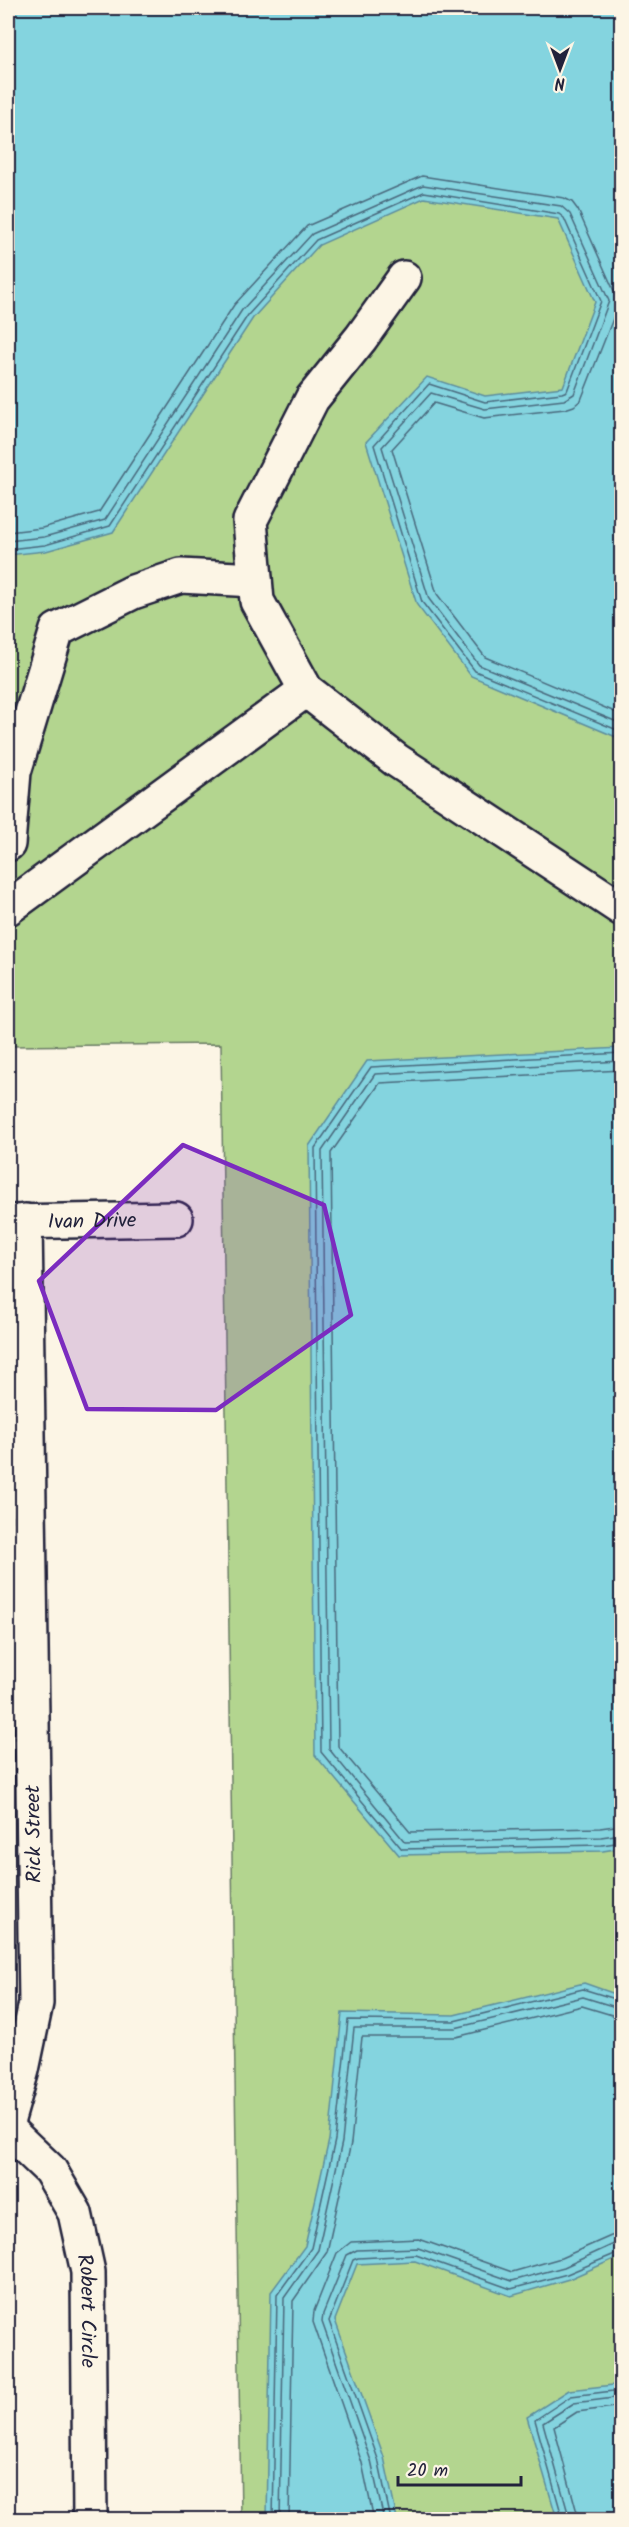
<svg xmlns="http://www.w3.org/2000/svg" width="629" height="2527" font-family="Kalam,sans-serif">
	<rect width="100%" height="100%" fill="#fcf5e5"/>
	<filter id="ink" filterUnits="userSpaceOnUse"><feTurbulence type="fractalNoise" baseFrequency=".0167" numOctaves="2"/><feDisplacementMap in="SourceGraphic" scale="12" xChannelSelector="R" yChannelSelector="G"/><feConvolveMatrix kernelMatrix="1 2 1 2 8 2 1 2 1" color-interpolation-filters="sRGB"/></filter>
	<g filter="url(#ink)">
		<path fill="#b3d58f" stroke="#6a7c65" stroke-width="1.5" d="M139 121 621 169V2519H241L221 1044 8 1046V334Z"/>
		<path fill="#84d4df" stroke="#5d8d9d" stroke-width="1.5" d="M8 8H621V739L471 676 417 605 366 442 427 377 485 396 563 387 595 302 558 219 424 198 319 245 253 318 113 532 46 551 8 555Z
			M621 1048V1848L603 1851 399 1855 315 1755 309 1146 367 1061Z
			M584 1983 621 1996V2256L569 2279 511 2296 415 2261 357 2264 335 2320 384 2457 397 2519H267L271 2292 305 2246 329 2140 342 2013 454 2015Z
			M621 2379V2519H557L527 2417 569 2390 613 2385Z"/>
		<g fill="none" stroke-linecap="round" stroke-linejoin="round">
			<path stroke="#49697d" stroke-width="1.5" d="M8 532 42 528 99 512 234 305 307 226 422 176 564 198 572 202 578 210 618 300 616 311 581 400 574 406 565 409 484 418 434 403 392 449 437 594 485 657 622 715
				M8 541 44 537 105 520 242 310 312 234 423 185 561 206 570 214 609 301 574 394 564 400 485 409 431 393 382 447 429 599 479 665 622 724
				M8 549 45 545 110 526 248 315 316 240 424 192 559 214 564 218 601 301 567 391 562 393 485 402 429 384 374 445 422 602 475 671 622 732
				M622 1053 371 1067 315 1148 321 1752 402 1849 602 1845 622 1842
				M622 1061 375 1074 322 1151 329 1749 405 1842 601 1837 622 1834
				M622 1070 380 1083 331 1153 338 1746 410 1832 600 1828 622 1825
				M273 2520 277 2295 311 2248 335 2140 348 2020 454 2021 583 1989 622 2001
				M280 2520 284 2298 318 2250 342 2142 354 2028H455L583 1997 622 2009
				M289 2520 293 2301 327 2252 351 2143 362 2037H456L582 2006 622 2018
				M374 2520 362 2463 313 2322 314 2311 337 2253 351 2242 419 2239 512 2272 561 2258 611 2236 622 2234
				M384 2520 371 2461 322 2322 323 2314 347 2255 357 2250 418 2248 512 2281 564 2267 614 2244 622 2243
				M391 2520 378 2459 329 2321 353 2260 358 2258 416 2255 511 2289 567 2274 622 2251
				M563 2520 535 2420 571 2396 613 2391 622 2387
				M570 2520 543 2423 574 2403 614 2398 622 2395
				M579 2520 554 2427 577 2412 622 2406"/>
			<defs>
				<g id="minor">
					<path d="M404 278 361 338 312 399 250 521 257 601 306 690 396 760 622 909"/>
					<path d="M8 844 14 772 57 630 133 592 181 576 255 580"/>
					<path d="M8 908 306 690"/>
					<path id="s1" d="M8 1222 176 1219"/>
					<path d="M8 2119 22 2070 36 2003 25 1221"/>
					<path id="s2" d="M8 2130 50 2170 75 2213 88 2272 90 2520"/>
				</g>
			</defs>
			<use href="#minor" stroke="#22223b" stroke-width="38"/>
			<use href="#minor" stroke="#fcf5e5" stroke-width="33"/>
		</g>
	</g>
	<path fill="#7b2cbf" fill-opacity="0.2" stroke="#7b2cbf" stroke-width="4.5" stroke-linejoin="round" d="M183 1145 324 1205 351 1315 216 1410 87 1409 39 1281Z"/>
	<g text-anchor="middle" stroke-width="4.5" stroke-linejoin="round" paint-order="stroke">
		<g font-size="21" fill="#22223b" stroke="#fcf5e5">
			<text dy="7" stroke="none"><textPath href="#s1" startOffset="84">Ivan Drive</textPath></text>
			<text transform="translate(33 1834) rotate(-91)" y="7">Rick Street</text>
			<text dy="7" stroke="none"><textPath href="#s2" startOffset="207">Robert Circle</textPath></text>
		</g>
	</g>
	<rect width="629" height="2527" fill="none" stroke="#fcf5e5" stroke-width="30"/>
	<rect x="15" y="15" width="599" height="2497" fill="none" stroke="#22223b" stroke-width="2" filter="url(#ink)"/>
	<g transform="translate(560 69) rotate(180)" stroke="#fcf5e5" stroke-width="4.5" paint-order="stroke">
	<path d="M0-4.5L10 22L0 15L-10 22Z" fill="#22223b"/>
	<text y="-9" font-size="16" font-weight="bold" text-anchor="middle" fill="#22223b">N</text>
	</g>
	<path d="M398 2476v9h123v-9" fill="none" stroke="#22223b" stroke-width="3"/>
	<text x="407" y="2476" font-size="18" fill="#22223b" stroke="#fcf5e5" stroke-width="4.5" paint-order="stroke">20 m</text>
</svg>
